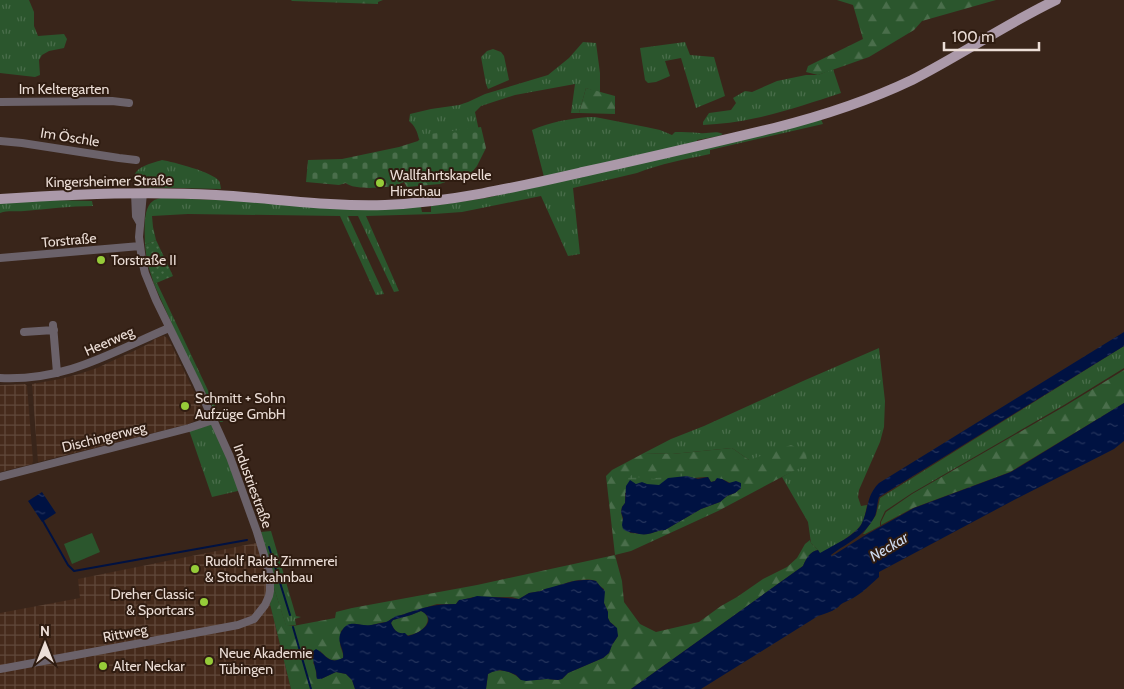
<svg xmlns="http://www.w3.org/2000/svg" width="1124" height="689" font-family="Cabin,sans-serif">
	<defs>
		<pattern id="industrial-grid" width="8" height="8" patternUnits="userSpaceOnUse" patternTransform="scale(1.25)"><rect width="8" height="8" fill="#452a1b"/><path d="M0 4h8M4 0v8" fill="none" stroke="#60483b"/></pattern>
		<pattern id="grass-tufts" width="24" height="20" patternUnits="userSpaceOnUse" patternTransform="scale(1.25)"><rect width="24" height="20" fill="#2b562d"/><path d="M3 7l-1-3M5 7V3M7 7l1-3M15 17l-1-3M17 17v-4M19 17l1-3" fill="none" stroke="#4a6e4b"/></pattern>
		<pattern id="forest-firs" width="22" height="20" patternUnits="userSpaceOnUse" patternTransform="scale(1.25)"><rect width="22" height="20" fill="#2b562d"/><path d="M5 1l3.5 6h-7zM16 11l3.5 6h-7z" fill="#4a6e4b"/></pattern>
		<pattern id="wetland-marsh" width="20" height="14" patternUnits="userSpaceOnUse" patternTransform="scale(1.25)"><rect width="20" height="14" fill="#2b562d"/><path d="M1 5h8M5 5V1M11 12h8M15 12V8" fill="none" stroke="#4a6e4b"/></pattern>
		<pattern id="cemetery-stones" width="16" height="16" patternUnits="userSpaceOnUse" patternTransform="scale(1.25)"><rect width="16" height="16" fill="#2b562d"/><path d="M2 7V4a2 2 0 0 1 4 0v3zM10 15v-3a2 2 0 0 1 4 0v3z" fill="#4a6e4b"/></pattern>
		<pattern id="garden-dots" width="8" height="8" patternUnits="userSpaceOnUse" patternTransform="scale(1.25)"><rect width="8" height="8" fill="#2b562d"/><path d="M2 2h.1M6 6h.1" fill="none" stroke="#4a6e4b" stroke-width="1.8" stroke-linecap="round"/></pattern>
		<pattern id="water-ripples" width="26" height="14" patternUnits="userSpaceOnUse" patternTransform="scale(1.25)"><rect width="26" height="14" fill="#001242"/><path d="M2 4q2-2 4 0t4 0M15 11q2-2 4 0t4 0" fill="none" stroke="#25345d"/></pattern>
	</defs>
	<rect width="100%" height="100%" fill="#39251a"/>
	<path fill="url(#industrial-grid)" d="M164 336 167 338 170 342 200 404 201 413 199 418 189 424 38 462 32 384 60 379 79 374 97 368 138 349 152 342 153 340 159 337Z
		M25 384 27 386 33 461 32 464 0 472V385Z
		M261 542 269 575 268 596 291 689H0V613L80 598 78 579Z"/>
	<path fill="url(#grass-tufts)" d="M0 0H29L34 12V26L38 36 64 34 67 39 64 48 49 51 42 55 39 60 40 75 35 77 0 73Z
		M583 42 596 43 600 73V93L586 88 579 113H571L575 84 515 95 481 106 475 112 479 131 436 138 419 139C417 131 415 126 409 121L410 114 431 109 459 105 468 102 485 94 548 75 569 58Z
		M685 42 690 55 714 57 725 96 696 108 681 58 665 61 670 76 656 82 648 83 645 80 640 48Z
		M493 49 501 52 504 56 509 80 488 89 486 84 481 57 487 51Z
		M833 69 841 93C813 102 785 112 756 118 738 122 721 124 703 125V122L709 113 731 110 736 103 733 98 745 91 752 92 777 81 806 75H818Z
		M588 117H595L646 127 660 130 672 135 675 132C684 132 691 132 700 133 708 134 716 130 723 134L719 136 697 140V142L544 177 532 130C550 122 568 119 588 117Z
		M821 119 823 124 710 150V154C686 159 660 164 637 173L573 188 580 254 568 256 541 196 462 212 434 214 366 216 399 291 394 292 358 216H348L384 294 376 295 340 216 188 214 152 216 153 227 156 240 145 245C145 234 142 208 153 201 155 199 158 199 161 198L421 207 422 212H431V206L486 198Z
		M162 160C173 162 213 172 219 181 220 182 221 188 221 189L136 187C127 168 149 164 162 160Z
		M49 200 92 201 93 206C70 206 47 209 24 211 16 212 8 210 0 213V203H11Z
		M157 283 223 422H220L180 342 154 284Z
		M1124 346V368L1064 405 912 493 885 511 880 522V526L865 534H863L876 515 880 498Z
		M879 348 885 401 884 427 880 442 859 490 858 497 861 506 867 505C866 510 865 516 863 521 858 534 832 546 820 554L818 550 811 543 808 522 782 477 793 471 749 460 732 448 672 454 644 453 671 439 704 426 803 381Z
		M214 423 242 490 212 497 189 430Z
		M271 531 296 616 301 617 295 619 296 625 286 626 273 585V575L261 532Z"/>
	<path fill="url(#forest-firs)" fill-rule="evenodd" d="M291 0H383L378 2V4L292 1Z
		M837 0H996L922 21 914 30 869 57 818 75 806 72 808 66 863 39 853 5Z
		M586 88 615 96V114L579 113Z
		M1124 370V403L1010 472 913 508 881 525V522L886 512 912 494 1065 406Z
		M791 445 806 452 807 462 806 465 778 479 718 511 631 551 615 555 622 581 624 602 640 624 656 632 699 622 721 606 737 597 763 579 787 567 797 558 805 544 810 540 811 543 818 550C810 551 806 559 803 566L631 689H486L488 674C499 667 512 671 521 680L547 679 558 680 562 679 568 673 603 658 609 653 612 645 618 636 614 625 610 622 608 618V612L604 603V589L600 586 596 581C583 577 569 582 557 586 553 588 549 588 545 589L541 591 529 593 519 599 512 597H473L458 601 456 604H437L427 607 401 615 391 619 387 622C380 622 374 625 367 626 363 626 360 624 356 624 350 623 345 628 341 631 341 635 339 639 340 643 340 649 344 652 343 658 333 664 327 658 320 651L313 663 315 666 317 679H321L336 672 346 674 352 680 355 689H291L270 604 273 594V585L286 625 293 626 335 618 336 612 352 608 477 585 615 555 606 476 612 470 644 453 672 454 732 448 749 460ZM704 477H708L711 482 715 481 716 479H722L741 488 735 493 727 496 720 502 701 509 665 530C658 530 654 533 648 534 642 535 636 533 630 533L623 521 621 512 622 507 625 503V493L694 478Z
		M421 611C444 622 401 652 391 623L393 620 411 615Z"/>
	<path fill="url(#wetland-marsh)" d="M671 472H683L686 475H691L694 478 687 476 669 478 659 485 647 484 644 482 636 484 630 480 628 482C627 478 630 476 634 474L636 477 654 479Z"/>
	<path fill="url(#cemetery-stones)" d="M481 127 486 148 477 166 472 172 440 184 407 187 404 182C400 183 397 186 393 186 382 188 353 190 346 183L339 185 306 182 308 160 342 159 399 147 418 141 423 135Z"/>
	<path fill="url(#garden-dots)" d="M156 240 173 276 154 284 147 262 145 245Z"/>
	<path fill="#2b562d" d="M92 533 100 552 72 564 64 544Z"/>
	<path fill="url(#water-ripples)" fill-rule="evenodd" d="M1124 332V346L879 497C877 503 877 511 875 516 864 537 848 542 831 555L832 556 864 536 914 508 1011 472 1124 403V441L1114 449 1014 500 879 572V577C867 588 858 597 843 603 838 606 841 605 837 608 831 612 824 614 818 616L701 689H631L803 566C806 559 810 551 818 550L820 553C832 546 857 535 862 523 869 508 866 496 879 483Z
		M687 476 698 479 708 477 711 482 715 481 717 478 722 479 729 483 736 481 741 483V488L735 493 727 496 720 502 701 509 665 530C658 530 654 533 648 534 643 535 639 534 635 533 629 532 627 532 623 529L622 525 623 518 621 512 622 507 625 503 626 486 630 480 636 484 642 482 647 484 659 485 668 478Z
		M42 492 56 513 42 522 28 501Z
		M584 580H591L596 581 600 586 605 591 604 603 608 612V618L610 622 617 628 618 636 612 645 609 653 603 658 568 673 562 679 558 680 547 679 526 681 521 680 516 675 509 672 500 670 492 672 488 674 486 689H355L352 680 346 674 336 672 321 679H317C316 675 317 672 315 668 314 662 312 658 312 652L316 649C327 655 328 665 343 658 345 648 334 641 343 629 350 619 361 627 371 625 376 624 382 623 386 622 389 621 392 618 396 616 400 615 403 615 407 613 426 607 435 604 456 604L459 600 471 598 477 596 519 599 529 593 541 591 545 589 574 581ZM421 611C439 620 420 634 408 636L405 633C397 634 394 630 391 623L393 620 411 615Z"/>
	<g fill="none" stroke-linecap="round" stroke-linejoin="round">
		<path stroke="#001242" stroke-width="2" d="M43 521 68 565 74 571 247 540
			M269 547 290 615
			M293 627 311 689"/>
		<path stroke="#6b626a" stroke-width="8" d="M0 102 112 101 129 103
			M0 141 22 143 119 158 136 160
			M135 193 136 216 140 223
			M0 258 140 246
			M53 325 57 373
			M24 332 54 330
			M0 378C67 381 110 353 169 328
			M0 477 189 428 213 420
			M0 669 238 625 254 619 265 605 269 596 270 591V575L257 532 230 457 197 384 156 300 145 273 142 260 139 237 143 193"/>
		<path stroke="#ab99a9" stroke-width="10" d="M0 199C72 194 144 191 216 195 272 198 329 207 385 205 452 202 517 187 583 172 647 158 711 143 774 128 822 116 868 101 912 80 961 55 1006 24 1056 0"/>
	</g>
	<g fill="#96cc39" stroke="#2f1c11" stroke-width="2">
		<circle cx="380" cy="183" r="5"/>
		<circle cx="101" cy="260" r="5"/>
		<circle cx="185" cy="406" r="5"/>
		<circle cx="195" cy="569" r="5"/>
		<circle cx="204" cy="602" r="5"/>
		<circle cx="209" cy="661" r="5"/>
		<circle cx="103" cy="666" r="5"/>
	</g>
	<g text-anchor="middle" stroke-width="4" stroke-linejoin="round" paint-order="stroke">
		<g font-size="14" fill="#ecded7" stroke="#2f1c11">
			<text x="64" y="94">Im Keltergarten</text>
			<text transform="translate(70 137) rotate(9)" y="5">Im Öschle</text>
			<text transform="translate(109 181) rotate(-1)" y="5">Kingersheimer Straße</text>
			<text transform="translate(69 240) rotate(-5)" y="5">Torstraße</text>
			<text transform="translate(109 341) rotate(-24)" y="5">Heerweg</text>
			<text transform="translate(104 437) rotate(-14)" y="5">Dischingerweg</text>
			<text transform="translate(253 486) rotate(70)" y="5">Industriestraße</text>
			<text transform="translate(125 633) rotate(-11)" y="5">Rittweg</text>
		</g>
		<g font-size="14" fill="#ecded7" stroke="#2f1c11" text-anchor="start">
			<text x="390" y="180">Wallfahrtskapelle<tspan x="390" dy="16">Hirschau</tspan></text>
			<text x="111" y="265">Torstraße II</text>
			<text x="195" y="403">Schmitt + Sohn<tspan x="195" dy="16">Aufzüge GmbH</tspan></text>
			<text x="205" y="566">Rudolf Raidt Zimmerei<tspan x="205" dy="16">&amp; Stocherkahnbau</tspan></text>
			<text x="194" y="599" text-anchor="end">Dreher Classic<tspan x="194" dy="16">&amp; Sportcars</tspan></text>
			<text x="219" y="658">Neue Akademie<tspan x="219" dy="16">Tübingen</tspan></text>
			<text x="113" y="671">Alter Neckar</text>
		</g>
		<g font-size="15" font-style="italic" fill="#cdd9ed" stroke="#2f1c11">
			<text transform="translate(889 547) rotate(-31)" y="5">Neckar</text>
		</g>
	</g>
	<g transform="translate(45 644)" stroke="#2f1c11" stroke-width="4" paint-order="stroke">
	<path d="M0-4L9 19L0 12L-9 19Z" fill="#ecded7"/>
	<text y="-8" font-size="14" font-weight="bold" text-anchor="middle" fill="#ecded7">N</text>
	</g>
	<path d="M944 42v8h95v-8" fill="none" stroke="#ecded7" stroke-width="2.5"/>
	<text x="952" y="42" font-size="15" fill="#ecded7" stroke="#2f1c11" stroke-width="4" paint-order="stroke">100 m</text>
</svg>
